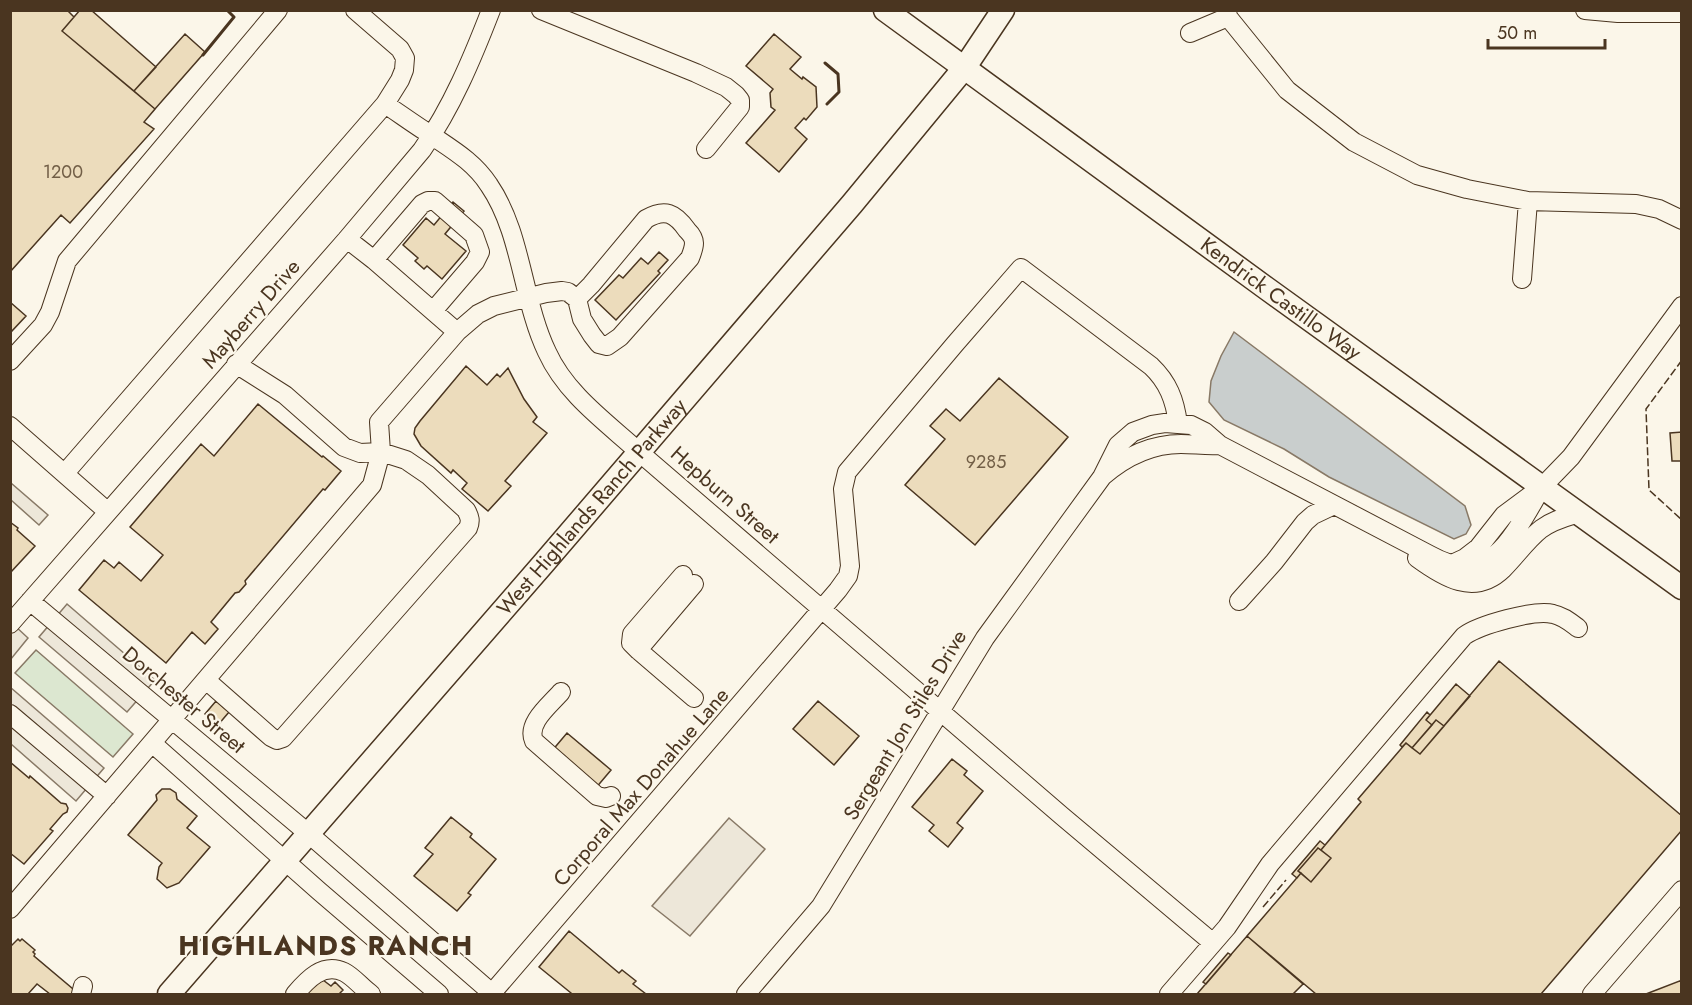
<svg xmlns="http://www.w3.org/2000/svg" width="1692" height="1005" font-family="Jost,sans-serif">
	<rect width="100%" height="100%" fill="#fbf6e9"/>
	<path fill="#dce7d0" stroke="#887966" stroke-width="1.5" d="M36 650 133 734 113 757 15 673Z"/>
	<path fill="#ede7d9" stroke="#887966" stroke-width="1.5" d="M11 483 48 515 39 525 11 500Z
		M67 604 155 680 127 712 39 637Z
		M14 625 28 638 11 659V629Z
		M10 687 104 768 76 801 11 744Z
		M729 818 765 849 690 936 652 906Z"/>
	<path fill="#c9cecd" stroke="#887966" stroke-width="1.5" d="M1234 332 1465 506 1471 525 1466 534 1454 539 1329 477 1284 449 1224 420 1209 402 1211 381 1221 356Z"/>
	<path fill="#ecdcbc" stroke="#4a3520" stroke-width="1.5" d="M10 10H67L74 17 62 31 155 109 144 122 154 129 70 223 61 215 10 272Z
		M80 10H91L156 67 134 91 62 31Z
		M185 34 205 52 155 109 134 91Z
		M774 34 801 57 790 69 802 79 803 77 816 87 817 107 806 120 804 118 795 128 807 139 779 172 746 143 775 110 771 107 770 93 773 89 746 66Z
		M453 202 464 211 445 234 466 251 442 279 427 266 424 269 415 261 418 258 403 245 426 218 434 225Z
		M659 252 668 260 658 271 660 273 616 320 595 300 619 275 623 278 641 258 648 264Z
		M10 302 26 316 10 333Z
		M466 366 487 385 497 374 500 377 508 368 524 399 537 417 533 422 547 433 505 481 511 486 488 511 462 489 467 483 453 470 451 473 421 446 414 434 415 428 420 421Z
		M999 378 1068 437 975 545 905 485 945 439 930 426 946 409 960 421Z
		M258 404 322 457 323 456 341 471 325 490 323 489 245 581 246 584 239 592 235 593 211 622 218 629 205 644 192 632 166 663 79 590 104 560 114 568 119 562 141 581 163 555 130 527 201 444 214 456Z
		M1682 432V461H1672L1670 433Z
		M10 522 18 528 17 530 35 546 10 573Z
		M1499 661 1682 816V830L1541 994H1316L1247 936 1301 873 1311 882 1331 858 1321 850 1361 802 1358 799 1406 743 1420 754Z
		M1456 684 1470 696 1444 726 1436 720 1432 725 1426 720Z
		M216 701 229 712 218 725 205 714Z
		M818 701 859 736 834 765 793 729Z
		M1427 712 1430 715 1426 720 1432 725 1412 748 1406 743 1402 747 1400 745Z
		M1436 720 1444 726 1420 754 1412 748Z
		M567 733 611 770 595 789 551 752Z
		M952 759 967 771 964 775 983 791 957 823 963 828 948 847 929 831 934 825 912 807Z
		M10 762 29 778 30 776 61 803 66 804 68 808 67 812 63 814 50 829 53 831 24 864 10 853Z
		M162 789H170L176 793 177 799 197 816 187 828 210 847 179 883 167 888 157 879 159 867 162 863 128 835 157 800 156 795Z
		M451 817 472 834 470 837 496 859 468 893 471 895 457 911 414 876 433 854 425 848Z
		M1320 841 1325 845 1321 850 1318 848 1298 871 1301 873 1297 878 1292 874Z
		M1318 848 1331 858 1311 882 1298 871Z
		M569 931 619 973 622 970 636 981 633 984 646 994H570L571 993 539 967Z
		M1247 936 1303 984 1293 994H1197Z
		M18 939 20 941 22 939 35 950 33 952 35 954 34 956 79 994H50L37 984 28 994H10V947Z
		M1228 953 1231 955 1206 984 1203 982Z
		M323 980 331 986 335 982 343 990 339 994H300Z
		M1682 980V994H1646Z"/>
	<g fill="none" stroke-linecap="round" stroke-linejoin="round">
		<defs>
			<path id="minor" d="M355 10 400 49 405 58 404 70 400 80 385 104C400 114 415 125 431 135 453 150 474 162 489 185 522 233 522 300 547 352 566 394 606 422 639 452L1062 816 1213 943
				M541 10 696 73 726 87 736 95 740 100V107L706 149
				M1227 10 1228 17 1287 90 1354 142 1417 175 1467 189 1528 201 1636 204 1659 209 1682 220
				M1585 10 1618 13H1682
				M1190 33 1228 17
				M347 239 374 260 457 332
				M374 260 422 204 428 201H435L474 235 480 252 475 262 433 311
				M1522 279 1528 201
				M10 361 43 325 50 312 67 261 278 10
				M10 426 108 512
				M65 473 385 104
				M1103 476C1125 457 1151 444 1181 444 1194 444 1207 446 1220 445
				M1417 558C1443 577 1474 597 1503 569 1516 556 1527 540 1541 529 1553 520 1566 517 1579 513
				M1452 564 1465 558 1478 548 1504 515 1542 487 1571 457 1682 306
				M683 575 632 634 631 643 638 650 694 698
				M30 601 309 834 493 994
				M1239 601 1274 562 1305 522 1313 515 1334 505
				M10 624 347 239 422 150C452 107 472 59 491 10
				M638 650 694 584
				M206 680 271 737 277 740 283 738 468 528C471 521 470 517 466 510L428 475 406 460 381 452 360 453 344 447 285 395 236 364
				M561 692C550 705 526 723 534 741L597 796 606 798 611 796
				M10 714 107 796
				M152 743 319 891 439 994
				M10 909 372 485 381 452 379 422 457 332 478 314 494 306 546 293 562 291 568 292 577 299 582 319 592 335 599 344 607 346 620 337 690 258C692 253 694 248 694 243 694 238 691 234 687 230 675 213 665 208 646 219L591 285 577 299
				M492 993 838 590 848 576 850 566 843 489 847 472 955 344 1021 268 1151 366C1168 382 1175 400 1178 424
				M81 994 83 986
				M295 994C307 980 323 962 344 972 354 977 362 988 371 994
				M746 994 821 906 985 638 1102 477 1118 445 1133 432 1152 425 1165 423 1191 425 1205 432 1220 445 1430 555C1441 561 1452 566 1465 566 1502 568 1526 513 1542 487
				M1169 994 1227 927 1270 864 1464 636C1479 625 1535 609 1553 614 1563 616 1570 622 1578 628
				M1592 994 1682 890"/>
			<g id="major">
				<path id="s1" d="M885 10 1266 288 1682 588"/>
				<path id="s2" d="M169 994 543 564 852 204 965 67 1003 10"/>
			</g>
		</defs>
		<use href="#minor" stroke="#4a3520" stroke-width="20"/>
		<use href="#major" stroke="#4a3520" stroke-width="25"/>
		<use href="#minor" stroke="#fbf6e9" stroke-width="18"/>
		<use href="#major" stroke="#fbf6e9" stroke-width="22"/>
		<path stroke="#4a3520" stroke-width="1.5" stroke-dasharray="8 3" stroke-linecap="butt" d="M1682 360 1646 409 1649 490 1682 520
			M1263 907 1286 880"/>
		<path stroke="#4a3520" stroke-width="3" d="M203 55 234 17 227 10
			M825 63 838 74 839 92 827 104"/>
	</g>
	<g text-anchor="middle" stroke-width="4.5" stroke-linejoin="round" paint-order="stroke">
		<g font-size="18" fill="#725f47">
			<text x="63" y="178">1200</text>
			<text x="986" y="468">9285</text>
		</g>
		<g font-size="21" fill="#4a3520" stroke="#fbf6e9">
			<text dy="7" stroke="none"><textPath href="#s1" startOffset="490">Kendrick Castillo Way</textPath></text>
			<text transform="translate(251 314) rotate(-49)" y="7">Mayberry Drive</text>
			<text transform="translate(725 495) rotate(41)" y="7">Hepburn Street</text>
			<text dy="7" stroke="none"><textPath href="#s2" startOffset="645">West Highlands Ranch Parkway</textPath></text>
			<text transform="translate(184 700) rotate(40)" y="7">Dorchester Street</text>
			<text transform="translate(905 725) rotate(-59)" y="7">Sergeant Jon Stiles Drive</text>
			<text transform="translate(641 787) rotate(-49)" y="7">Corporal Max Donahue Lane</text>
		</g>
		<g font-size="27" font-weight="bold" letter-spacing="1.5" fill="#4a3520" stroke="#fbf6e9">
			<text x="326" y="955">HIGHLANDS RANCH</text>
		</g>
	</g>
	<rect width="1692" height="1005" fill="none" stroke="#4a3520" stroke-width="24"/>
	<path d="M1488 39v9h117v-9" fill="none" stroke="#4a3520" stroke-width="3"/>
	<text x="1497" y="39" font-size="18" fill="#4a3520" stroke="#fbf6e9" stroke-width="4.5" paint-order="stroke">50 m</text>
</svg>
